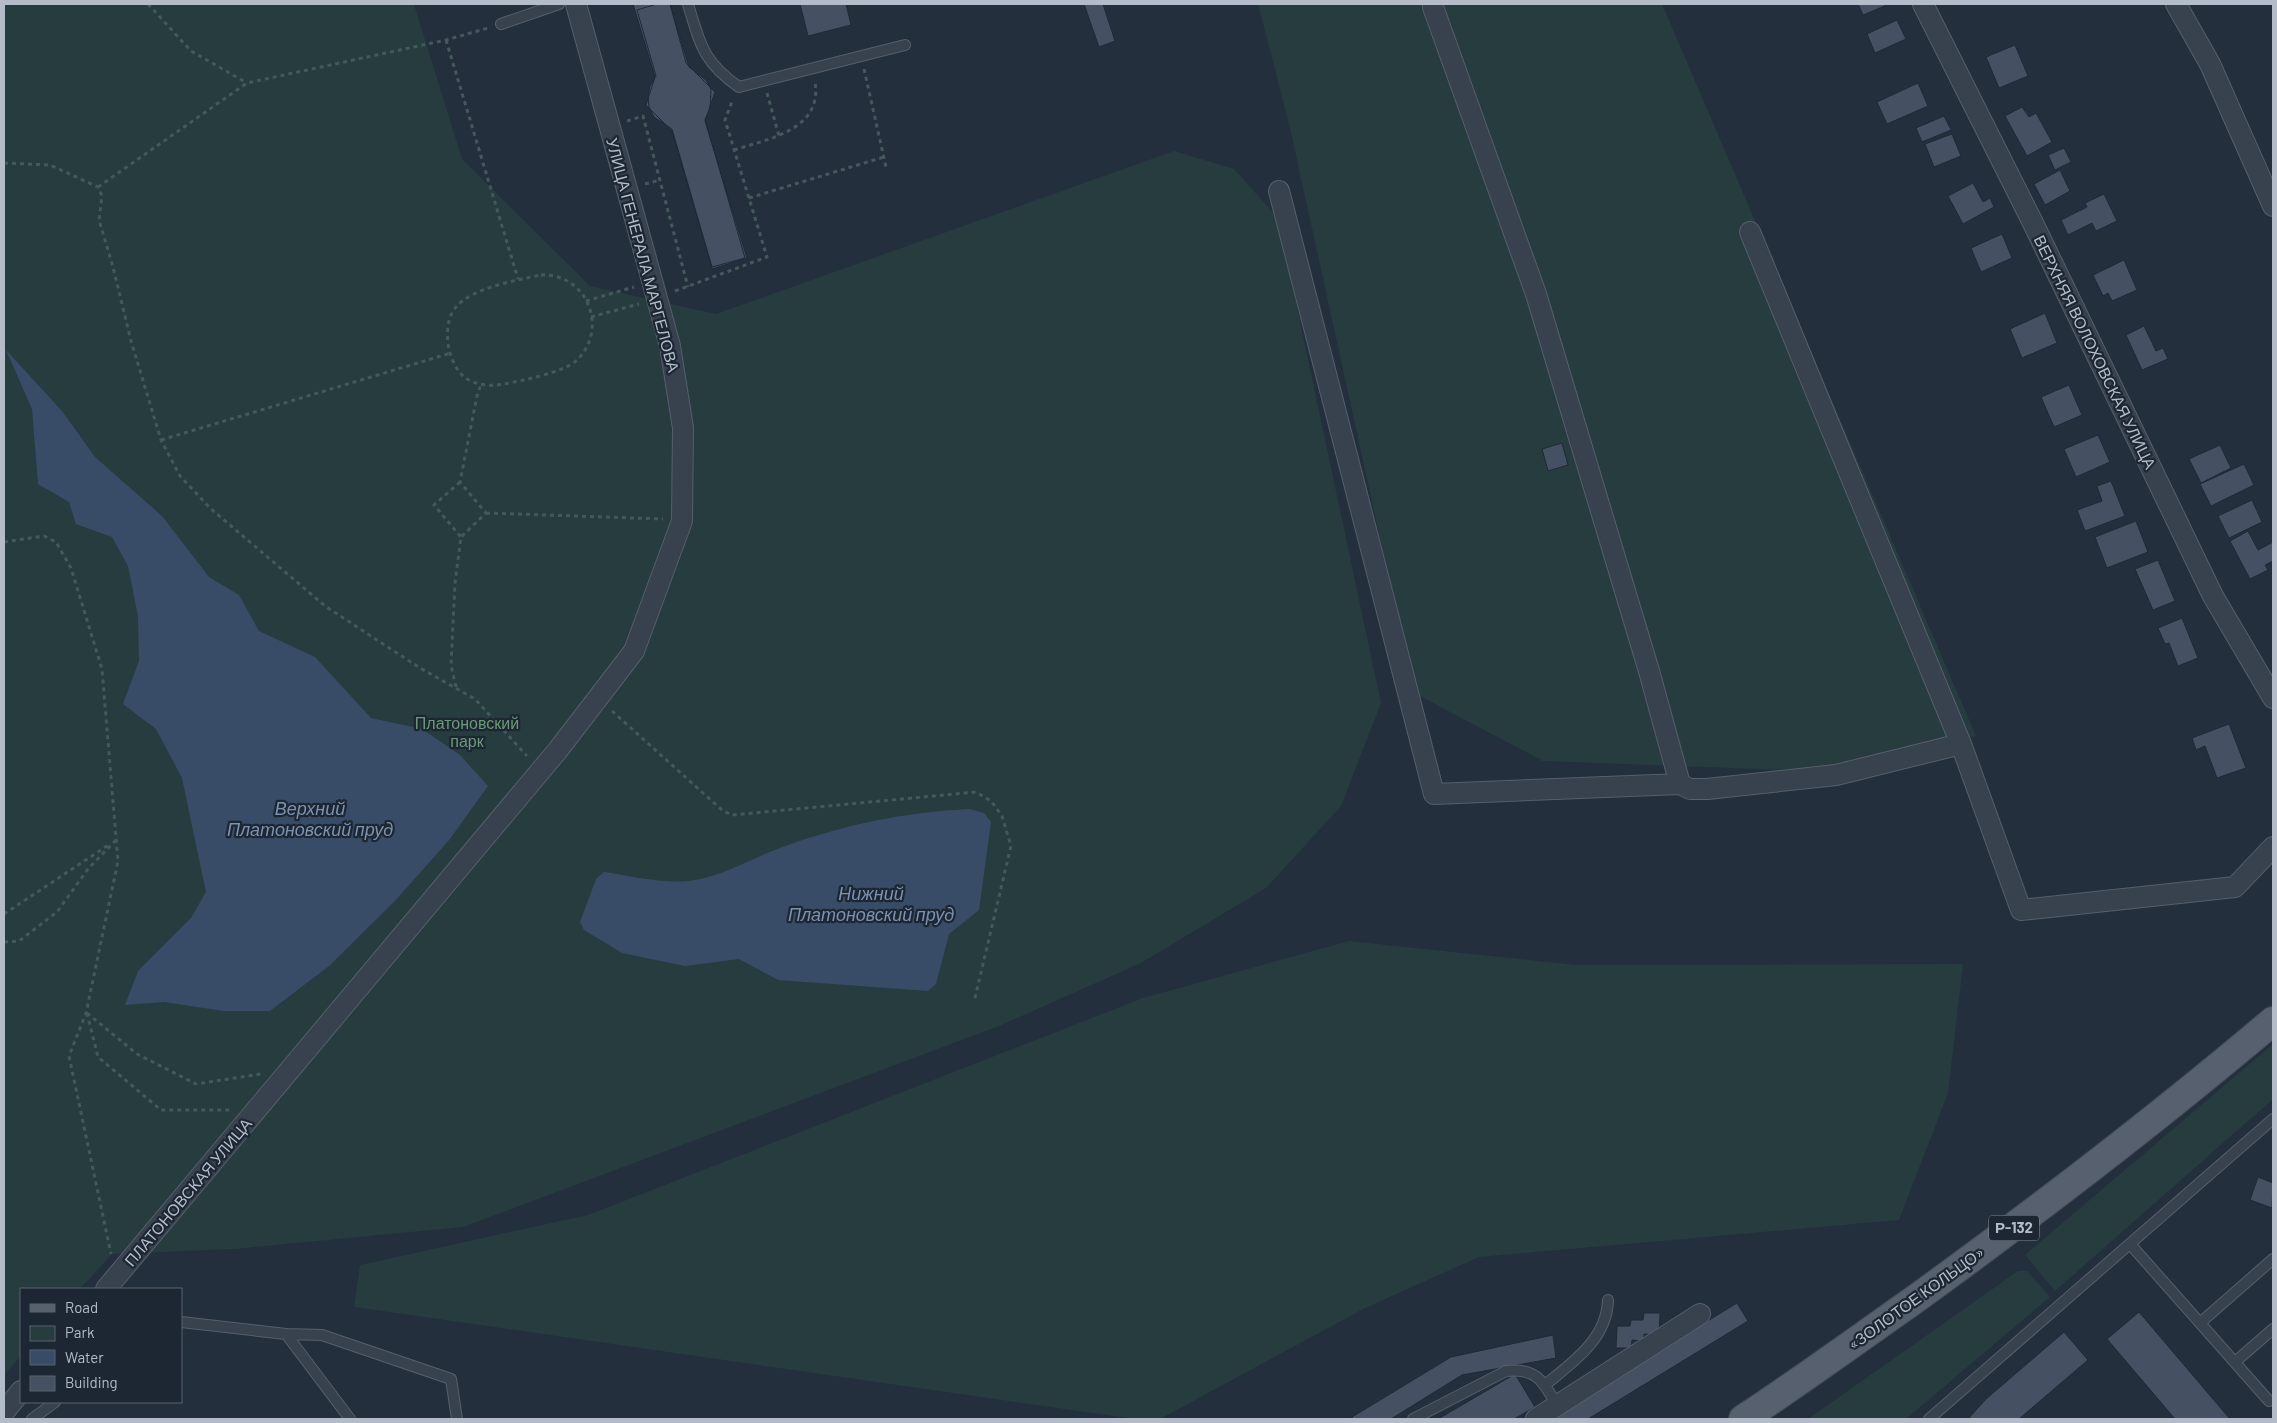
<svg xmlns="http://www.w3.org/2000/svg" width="2277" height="1423" font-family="Barlow,sans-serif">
	<rect width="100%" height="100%" fill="#242f3e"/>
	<path fill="#263c3f" d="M4 4H414L462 159 590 286 716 314 1174 151 1234 169 1278 218 1381 703 1341 806 1266 888 1141 963 999 1026 463 1227 234 1249 112 1254 80 1289H21V1356L4 1375Z
		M1258 4H1662L1976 736 1812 771 1543 761 1414 693 1290 128Z
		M1349 941 1577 965 1963 964 1948 1093 1899 1220 1479 1257 1365 1308 1160 1419H1135L354 1307 360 1265 588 1215 1143 998Z
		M2273 1044V1099L2055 1291 2025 1255Z
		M2018 1271H2027L2050 1297 1906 1419H1808Z"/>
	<path fill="#394c67" d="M6 350 62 411 95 457 162 516 209 577 239 595 259 631 315 657 371 718 422 729 460 755 488 786 450 839 394 902 329 966 270 1011H224L164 1002 125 1005 138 971 191 918 206 892 182 778 156 729 123 704 139 661 138 616 128 566 112 537 76 524 69 502 38 484 32 409Z
		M970 809 984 813 991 822 979 910 949 934 936 984 928 991 778 980 739 959 685 966 622 953 584 930 580 922 596 879 604 872C631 876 667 885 695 880 725 875 752 858 780 848 842 825 904 812 970 809Z"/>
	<path fill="#455162" stroke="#1f2835" d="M633 4H670L686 63 715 92 705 121 747 258 712 269 672 131 646 105 655 77Z
		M657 4H670L689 67 706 80 711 89 710 110 705 119 745 258 712 267 672 129 654 117 649 107 648 96 650 86 656 76 637 10Z
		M800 4H846L851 25 808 36Z
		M1084 4H1103L1115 41 1099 47Z
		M1858 4H1886L1887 5 1863 15Z
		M1897 20 1906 39 1875 53 1867 34Z
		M2015 45 2028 76 1999 88 1986 57Z
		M1918 83 1928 106 1887 124 1877 102Z
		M2022 107 2029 117 2036 113 2052 142 2027 156 2005 116Z
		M1944 116 1951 130 1922 142 1916 128Z
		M1952 134 1961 156 1934 167 1925 144Z
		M2064 148 2071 162 2055 170 2048 155Z
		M2060 170 2070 191 2045 205 2034 184Z
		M1973 183 1983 202 1990 198 1994 207 1963 224 1948 196Z
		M2104 194 2117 221 2096 231 2092 223 2068 235 2061 220 2087 207 2085 203Z
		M2002 234 2012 258 1981 272 1971 248Z
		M2124 260 2137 290 2112 301 2108 293 2103 296 2093 275Z
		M2045 313 2057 343 2022 358 2010 329Z
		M2144 326 2156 351 2163 348 2168 359 2142 370 2126 335Z
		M2069 385 2082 415 2054 427 2041 397Z
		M2098 435 2110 462 2076 477 2064 449Z
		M1562 443 1568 465 1548 471 1542 449Z
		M2220 445 2231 468 2201 483 2189 459Z
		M2244 464 2254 485 2211 506 2200 484Z
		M2111 481 2125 516 2085 531 2077 510 2102 501 2097 486Z
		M2252 500 2262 522 2229 538 2218 516Z
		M2136 521 2148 552 2107 568 2095 537Z
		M2248 531 2258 550 2273 542V561L2265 565 2268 570 2250 579 2230 541Z
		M2158 560 2175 601 2153 610 2135 569Z
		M2182 618 2198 658 2178 666 2169 643 2165 644 2158 628Z
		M2229 724 2246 768 2217 778 2205 746 2196 750 2192 738Z
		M2258 1177 2273 1183 2272 1208 2250 1200Z
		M1737 1303 1748 1321 1588 1419H1559L1556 1414Z
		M2139 1312 2230 1419H2175L2107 1339Z
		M1644 1313H1660L1659 1335 1644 1334V1341L1632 1340 1631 1348H1616L1617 1326H1630L1631 1320H1643Z
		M2064 1332 2088 1360 2019 1419H1968L1986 1399Z
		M1553 1335 1556 1358 1462 1375 1391 1419H1353L1352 1417 1451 1357Z
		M1515 1374 1535 1407 1514 1419H1438Z"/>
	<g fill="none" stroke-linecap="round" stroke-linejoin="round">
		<defs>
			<path id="lane" d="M688 4C700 44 703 62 739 87L905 45
				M501 24 559 4
				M2130 1244 2269 1401
				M181 1322 286 1334 322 1335 451 1379 457 1419
				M2200 1323 2273 1259
				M286 1334 350 1419
				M2235 1362 2273 1329
				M1545 1385C1573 1362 1607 1339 1608 1300
				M32 1419 55 1402
				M1413 1419 1506 1371C1536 1367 1544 1382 1557 1406
				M1929 1419 2273 1119"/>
			<path id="street" d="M1923 4 2033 223 2213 596 2273 698
				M2176 4 2210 64 2273 206
				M1433 7 1536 294 1649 671 1680 784
				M1279 191 1434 794 1680 784 1690 789H1707L1836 775 1961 744
				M1750 232 1961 744 2021 910 2235 887 2273 847
				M106 1289 558 750 634 651 682 521 683 428 670 346 576 4
				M4 1412 21 1391
				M1536 1419 1700 1314"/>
			<path id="primary" d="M1743 1419C1801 1381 1857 1340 1914 1300 2037 1211 2157 1119 2273 1021"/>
		</defs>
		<use href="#lane" stroke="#565f6c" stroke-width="12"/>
		<use href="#street" stroke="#565f6c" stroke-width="22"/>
		<use href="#primary" stroke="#414a57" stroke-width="30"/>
		<path stroke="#44595c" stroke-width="3" stroke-dasharray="4 4" stroke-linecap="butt" d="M148 4 191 51 247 83
			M446 40 518 279
			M864 69 886 167
			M767 93 779 136
			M627 121 643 116 688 287
			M734 150C768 139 823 130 815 82
			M4 163 50 165 98 187 102 196 99 220 113 267 131 341 161 440 180 476 210 508 325 606 420 668 475 699 527 756
			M645 184 660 180
			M98 187 247 83 446 40 488 28
			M749 198 884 157
			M541 275C587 273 610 329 576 361 564 372 521 381 504 384 491 387 475 385 464 377 447 362 441 324 456 307 472 288 517 280 541 275Z
			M675 291 767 257 725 120 733 99
			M586 301 634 287
			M591 317 639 304
			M161 440 451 353
			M460 482 434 505 461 537
			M486 513 663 519
			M4 542 44 536 56 542 71 568 102 669 118 861 86 1013 69 1056 111 1254
			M456 687 451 665 455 583 461 537 486 513 460 482 477 396 481 384
			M612 711 723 811 732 815 976 792 991 801 1002 816 1011 846 974 1002
			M4 914 110 844
			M4 942 19 941 57 912 88 869 116 840
			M87 1013 98 1057 161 1110H230
			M87 1013 137 1054 196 1084 261 1074"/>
		<use href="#lane" stroke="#38414e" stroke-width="10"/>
		<use href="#street" stroke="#38414e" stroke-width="20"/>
		<use href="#primary" stroke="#56606e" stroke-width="28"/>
	</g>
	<g text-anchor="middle" stroke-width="4.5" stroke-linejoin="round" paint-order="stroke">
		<rect fill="#1d2633" stroke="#878f9c" stroke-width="1" x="1989" y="1215.5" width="50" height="25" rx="4"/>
		<g font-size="15" font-weight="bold" fill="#b4bcc9">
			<text x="2014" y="1233">Р-132</text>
		</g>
		<g font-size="16" fill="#b4bcc9" stroke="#1d2633">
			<text transform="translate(643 255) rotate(75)" y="6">УЛИЦА ГЕНЕРАЛА МАРГЕЛОВА</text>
			<text transform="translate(2095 352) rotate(64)" y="6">ВЕРХНЯЯ ВОЛОХОВСКАЯ УЛИЦА</text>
			<text transform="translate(188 1192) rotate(-50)" y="6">ПЛАТОНОВСКАЯ УЛИЦА</text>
			<text transform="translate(1916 1298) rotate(-36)" y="6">«ЗОЛОТОЕ КОЛЬЦО»</text>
		</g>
		<g font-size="16" fill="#6b9a76" stroke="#1d2633">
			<text x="467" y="729">Платоновский<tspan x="467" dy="18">парк</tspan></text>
		</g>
		<g font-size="18" font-style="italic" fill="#7c92b1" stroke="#1d2633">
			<text x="310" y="815">Верхний<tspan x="310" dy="21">Платоновский пруд</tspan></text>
			<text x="871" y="900">Нижний<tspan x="871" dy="21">Платоновский пруд</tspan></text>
		</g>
	</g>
	<rect width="2277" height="1423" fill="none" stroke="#b4bcc9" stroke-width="10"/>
	<rect x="20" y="1288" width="162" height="115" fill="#1d2633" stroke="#59626f"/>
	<rect x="30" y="1304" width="25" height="8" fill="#56606e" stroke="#59626f"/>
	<text x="65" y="1313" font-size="15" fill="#b4bcc9">Road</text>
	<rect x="30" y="1326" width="25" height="15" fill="#263c3f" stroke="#59626f"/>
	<text x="65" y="1338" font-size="15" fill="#b4bcc9">Park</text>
	<rect x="30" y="1350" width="25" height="15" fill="#394c67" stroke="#59626f"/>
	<text x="65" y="1363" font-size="15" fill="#b4bcc9">Water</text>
	<rect x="30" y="1376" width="25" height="15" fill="#455162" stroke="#59626f"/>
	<text x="65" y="1388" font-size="15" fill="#b4bcc9">Building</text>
</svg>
